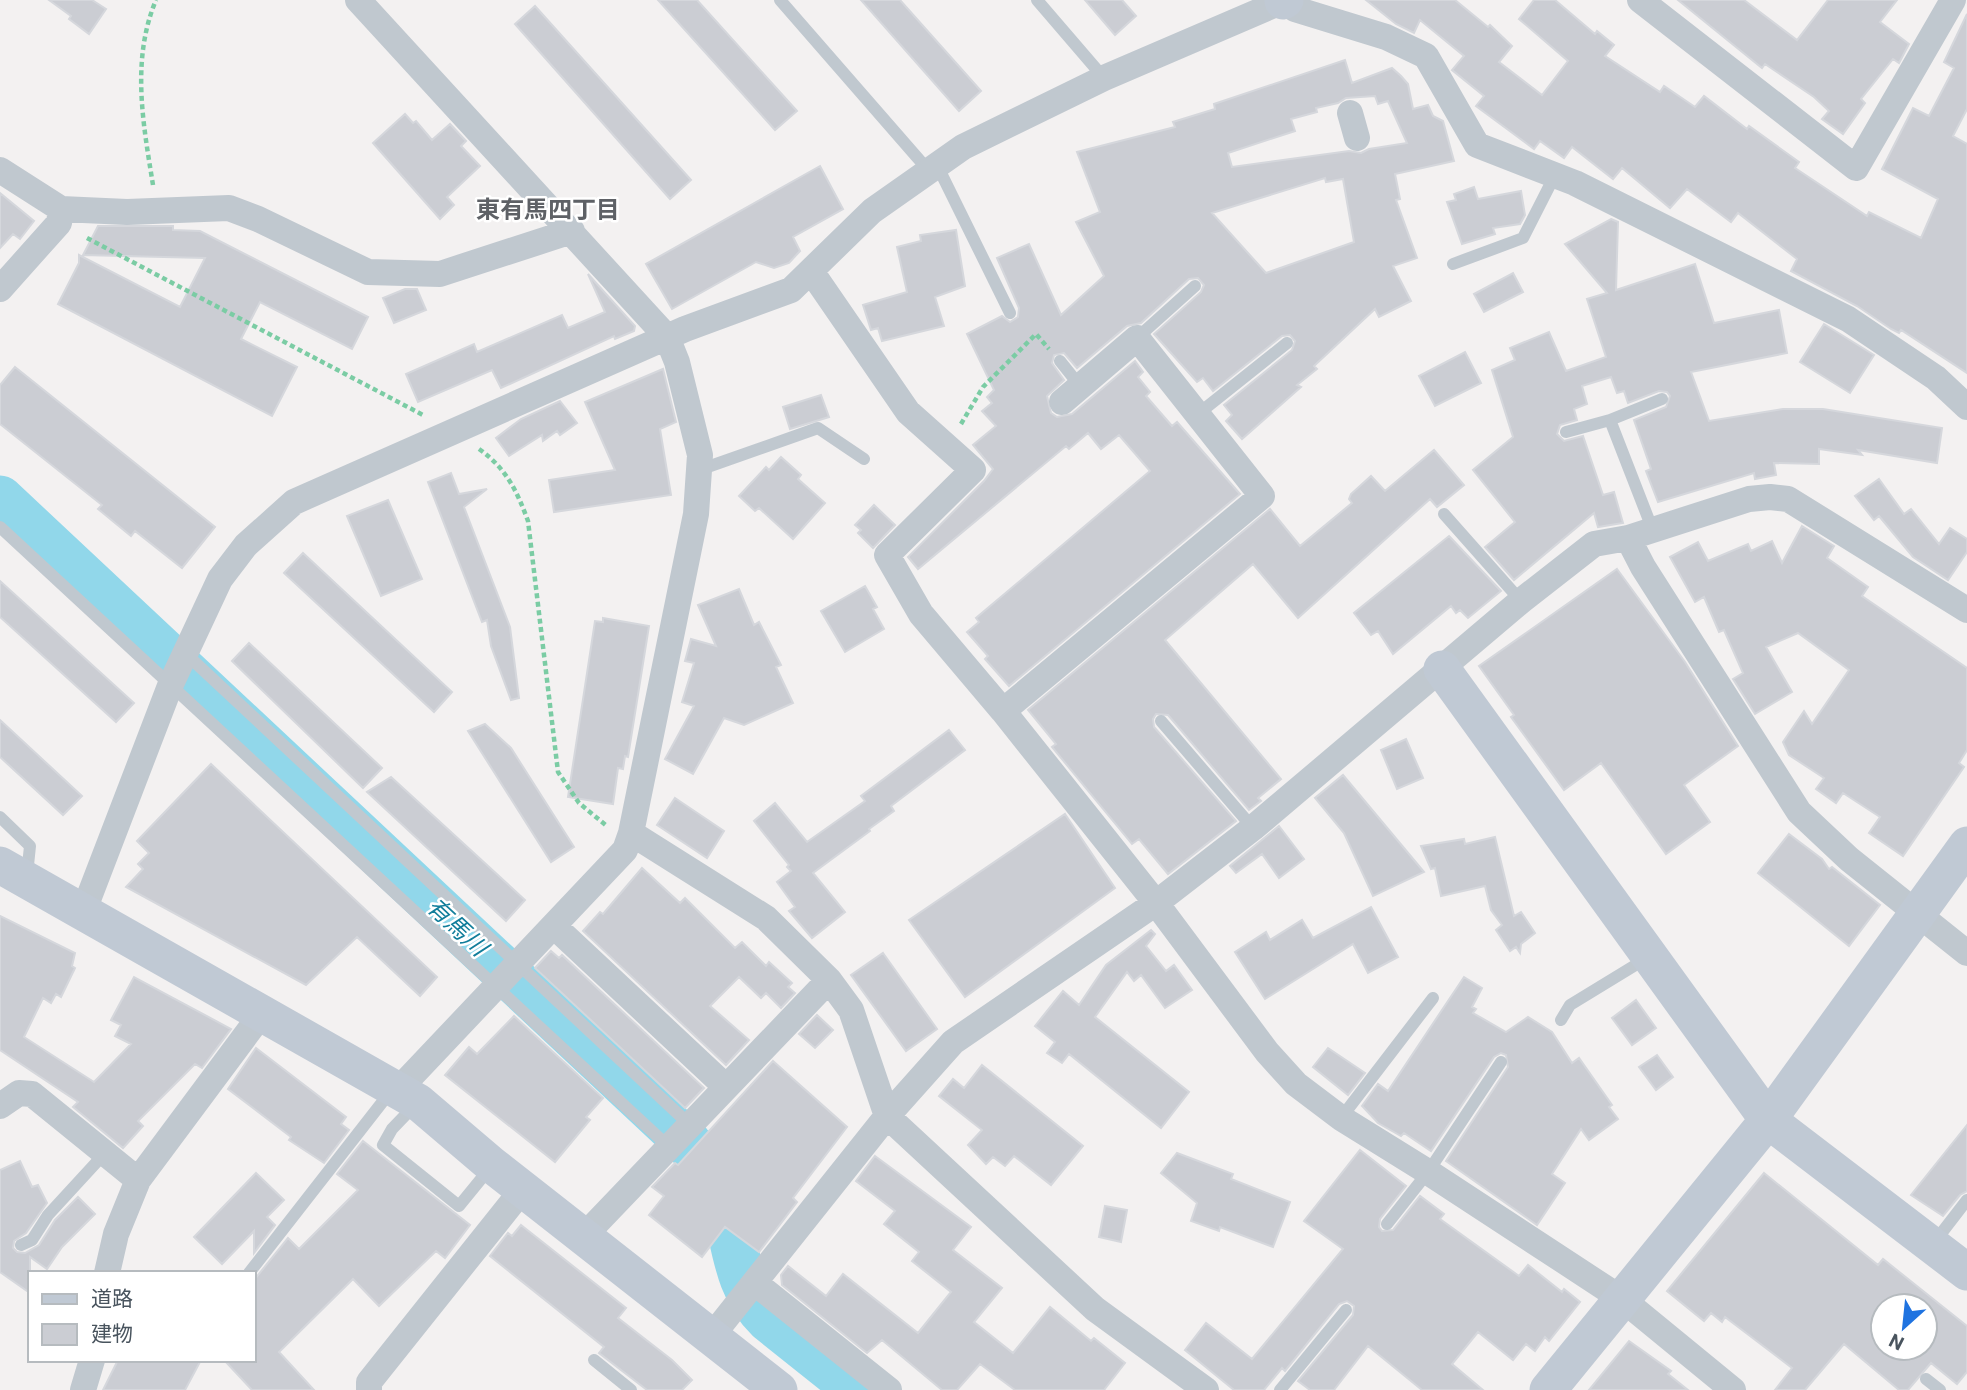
<svg xmlns="http://www.w3.org/2000/svg" width="1967" height="1390" font-family="Roboto,'Noto Sans JP',sans-serif">
	<rect width="100%" height="100%" fill="#f3f1f1"/>
	<g fill="none" stroke-linecap="round" stroke-linejoin="round">
		<path stroke="#91d7ea" stroke-width="47" d="M0 499 688 1143C699 1157 712 1171 719 1188 736 1233 732 1283 769 1319L858 1390"/>
	</g>
	<path fill="#cbcdd3" stroke="#d5d7dc" stroke-width="2" fill-rule="evenodd" d="M49 0H92L106 9 89 34 69 19 71 16Z
		M658 0H697L797 111 775 130Z
		M861 0H900L981 91 959 111Z
		M1085 0H1122L1136 16 1115 35Z
		M1366 0H1455L1488 27 1490 25 1512 46 1499 62 1542 95 1568 61 1519 19 1534 0H1555L1595 34 1597 31 1614 45 1605 56 1660 92 1664 86 1695 107 1704 96 1747 129 1749 126 1799 162 1795 168 1867 216 1869 212 1921 238 1938 199 1882 169 1913 108 1929 116 1954 68 1944 62 1967 14V109L1953 136 1967 144V373L1901 330 1899 333 1891 329 1857 306 1791 271 1797 259 1738 213 1731 222 1687 189 1670 208 1622 168 1613 179 1572 147 1564 158 1540 141 1534 149 1476 106 1484 96 1452 70 1464 56 1420 20 1414 33 1396 24Z
		M1678 0H1744L1797 40 1828 0H1897L1880 22 1909 44 1899 63 1893 59 1861 99 1865 103 1843 134 1822 119 1829 111 1814 97 1765 64 1762 68Z
		M535 6 691 180 670 199 515 24Z
		M1345 60 1352 83 1392 68 1401 76 1408 84 1413 109 1428 105 1433 116 1443 121 1454 161 1395 174 1400 199 1396 200 1417 258 1393 266 1411 301 1379 317 1375 309 1314 366 1317 369 1297 385 1301 387 1242 439 1226 421 1232 415 1224 405 1292 350 1295 341 1290 335 1282 336 1213 391 1203 378 1197 382 1154 334 1201 292 1204 285 1198 278 1189 279 1141 323 1127 326 1077 368 1064 353 1054 355 1052 363 1064 380 1047 396 1051 413 1057 417 1072 414 1135 361 1143 372 1138 377 1150 392 1146 396 1172 426 1177 422 1240 494 1009 686 985 659 988 656 967 632 979 622 976 618 1150 471 1119 435 1101 449 1088 433 1069 449 1066 446 918 569 908 557 984 481 993 469 973 445 996 426 982 411 992 403 987 397 994 390 967 334 1002 316 1010 322 1018 317 1019 308 997 258 1029 244 1061 315 1104 276 1076 222 1100 212 1077 152 1175 127 1173 122 1215 109 1214 104ZM1375 96 1378 104 1388 101 1407 143 1369 149 1361 153 1349 151 1232 167 1228 153 1295 131 1291 119 1317 112 1316 108 1338 103 1346 98ZM1325 178 1326 182 1343 179 1354 242 1266 273 1212 213Z
		M405 114 413 123 416 121 432 140 450 124 466 141 461 146 480 166 447 197 454 205 440 219 373 143Z
		M820 166 843 209 793 237 800 251 789 263 774 268 756 262 672 309 646 264Z
		M1474 187 1478 199 1521 191 1525 215 1520 224 1493 228 1495 234 1462 244 1447 202 1456 200 1454 194Z
		M0 193 34 221 20 239 13 234 0 248Z
		M1611 219 1618 222 1616 290 1695 264 1714 323 1779 310 1787 353 1691 372 1709 421 1783 409H1823L1942 428 1937 463 1858 450 1862 455 1819 449V464L1774 463 1776 475 1755 479 1754 473 1658 502 1646 471 1651 469 1634 420 1666 407 1670 396 1667 392 1659 391 1628 403 1624 391 1617 393 1611 377 1582 386 1587 404 1574 409 1577 420 1560 425 1557 434 1564 441 1583 436 1603 495 1614 492 1623 523 1598 527 1594 513 1514 580 1485 547 1515 522 1473 470 1513 437 1492 370 1515 360 1510 348 1549 332 1566 371 1606 357 1587 299 1607 293 1565 244Z
		M98 226H173V230L200 231 368 317 352 349 260 302 241 339 297 367 272 416 58 304 79 263V255L180 307 205 258 83 255Z
		M956 230 965 286 935 297 944 326 882 341 878 328 871 330 863 305 907 292 897 247 921 241 920 235Z
		M1513 273 1523 292 1484 312 1474 294Z
		M588 274 635 326 634 331 615 339 614 336 501 388 492 370 418 402 406 374 474 344 477 352 562 315 568 328 605 312Z
		M405 289H417L426 310 394 323 383 298Z
		M1824 324 1874 355 1850 393 1800 362Z
		M1465 352 1481 383 1435 406 1419 376Z
		M15 367 215 527 182 568 135 531 131 536 98 509 102 505 0 424V385Z
		M663 369 676 422 660 429 671 495 554 512 549 480 615 470 585 402Z
		M821 395 829 417 790 429 783 407Z
		M560 401 577 423 560 435 557 431 543 441 542 435 509 456 496 438 521 419Z
		M1434 450 1464 485 1437 507 1430 499 1298 618 1253 564 1165 640 1281 779 1258 798 1261 801 1249 810 1168 715 1156 714 1153 719 1154 727 1236 821 1168 874 1139 839 1132 844 1052 747 1056 744 1028 710 1270 509 1300 546 1352 503 1349 499 1351 494 1371 476 1385 491Z
		M781 457 801 475 798 479 825 503 793 539 759 508 755 511 739 496 766 467 769 470Z
		M451 473 459 494 487 489 464 507 510 627 519 698 511 700 491 646 487 620 482 622 428 482Z
		M1879 479 1904 514 1911 509 1939 544 1950 528 1967 539V552L1948 580 1913 557 1879 516 1874 520 1855 496Z
		M388 500 422 579 381 596 347 516Z
		M874 505 895 525 873 548 858 533 861 530 855 525Z
		M1802 526 1834 546 1827 558 1868 587 1862 596 1967 668V750L1959 763 1964 767 1903 856 1869 833 1880 817 1843 793 1836 803 1816 789 1824 778 1789 755 1783 742 1804 711 1812 724 1849 670 1798 633 1766 647 1792 692 1755 714 1733 679 1743 673 1724 630 1719 632 1704 597 1695 602 1670 557 1698 542 1708 561 1748 544 1751 551 1772 541 1782 563Z
		M1449 536 1501 591 1468 618 1460 610 1456 613 1451 606 1393 654 1378 631 1371 635 1354 613Z
		M303 553 452 692 434 712 284 573Z
		M1617 569 1685 662 1738 746 1684 785 1710 822 1666 854 1601 763 1564 790 1511 717 1514 715 1479 666Z
		M0 581 134 703 116 722 0 617Z
		M865 586 877 607 873 609 884 629 845 652 821 611Z
		M739 589 754 625 759 622 781 665 776 667 793 703 744 725 724 718 693 774 665 759 694 706 682 702 694 663 685 661 691 639 716 646 698 605Z
		M603 618 649 626 628 757 625 756 623 769 618 768 613 804 568 797 595 621 603 622Z
		M249 643 382 768 363 788 232 661Z
		M0 720 82 796 63 815 0 757Z
		M485 724 511 748 574 847 551 862 468 731Z
		M949 730 965 750 891 806 894 811 869 829 870 831 813 873 845 912 812 938 789 911 795 907 777 882 791 871 787 867 789 865 754 821 775 803 807 842 865 801 861 796Z
		M1406 739 1423 778 1397 789 1381 750Z
		M211 764 437 977 420 996 357 937 306 985 126 887 143 869 138 864 149 853 137 841Z
		M1343 775 1424 872 1373 896 1344 833 1315 798Z
		M391 777 525 900 506 921 367 792Z
		M675 798 724 831 707 858 657 825Z
		M1065 814 1115 888 965 997 909 920Z
		M1279 826 1304 859 1279 878 1262 854 1236 873 1230 866Z
		M1789 834 1822 859 1829 869 1832 867 1880 905 1849 946 1758 873Z
		M1495 837 1514 916 1521 912 1535 933 1521 944 1520 953 1516 947 1510 951 1496 930 1502 925 1491 910 1485 886 1441 896 1435 868 1431 869 1421 846 1464 839 1465 844Z
		M642 868 680 903 685 898 735 948 742 942 766 966 769 962 792 983 788 987 795 993 781 1008 766 993 761 998 739 977 710 1006 749 1040 726 1065 583 931 600 912 603 914Z
		M1371 907 1398 957 1368 973 1353 944 1265 999 1235 952 1266 932 1270 940 1302 920 1313 938Z
		M0 916 75 953 72 966 75 968 61 997 56 994 51 1003 43 998 24 1037 94 1082 131 1044 115 1036 121 1025 111 1020 134 977 231 1029 202 1068 195 1064 138 1121 143 1126 123 1148 73 1107 78 1102 0 1050Z
		M1151 930 1155 934 1146 946 1166 971 1174 965 1192 990 1165 1008 1141 975 1134 981 1127 972 1095 1017 1189 1092 1161 1128 1069 1054 1062 1063 1047 1053 1055 1042 1035 1026 1063 991 1079 1005 1106 965Z
		M551 951 559 958 562 955 704 1088 685 1108 535 968Z
		M883 953 937 1029 906 1051 851 975Z
		M1464 977 1482 988 1472 1007 1476 1009 1473 1013 1506 1032 1528 1017 1552 1032 1572 1063 1579 1058 1612 1105 1609 1107 1618 1119 1589 1140 1581 1129 1552 1174 1565 1183 1537 1225 1446 1161 1508 1067 1506 1055 1501 1053 1494 1057 1431 1151 1404 1133 1401 1136 1378 1123 1362 1106 1378 1084 1388 1091Z
		M1636 1000 1656 1028 1632 1045 1612 1018Z
		M817 1015 833 1030 815 1048 799 1034Z
		M514 1016 603 1098 586 1117 590 1120 555 1162 445 1075 469 1047 477 1054Z
		M256 1048 346 1117 341 1124 349 1130 324 1163 289 1140 291 1137 228 1089Z
		M1328 1048 1365 1073 1348 1095 1313 1067Z
		M1657 1055 1673 1077 1656 1090 1639 1067Z
		M773 1061 847 1127 793 1198 797 1202 759 1252 725 1227 702 1257 649 1215 664 1196 652 1187 675 1163 678 1165Z
		M982 1065 1083 1146 1051 1185 1014 1156 1005 1166 993 1157 986 1164 968 1145 982 1130 939 1096 953 1079 964 1088Z
		M1967 1125V1191L1960 1195 1943 1216 1911 1195Z
		M363 1141 470 1225 445 1258 436 1251 379 1306 353 1279 279 1352 314 1390H252L224 1360H254V1280L288 1238 299 1249 358 1190 337 1174Z
		M1360 1150 1406 1186 1380 1219 1379 1227 1382 1231 1393 1230 1420 1196 1444 1214 1440 1219 1519 1276 1528 1265 1562 1292 1564 1289 1580 1302 1549 1341 1545 1337 1535 1351 1526 1344 1513 1360 1478 1332 1452 1364 1483 1390H1422L1368 1346 1334 1390H1310L1298 1381 1353 1315 1354 1306 1347 1301 1339 1304 1285 1371 1282 1368 1264 1390H1234L1185 1350 1206 1323 1252 1359 1343 1249 1304 1221Z
		M1177 1153 1233 1174 1231 1179 1290 1202 1273 1247 1220 1227 1219 1231 1191 1221 1197 1203 1161 1173Z
		M875 1156 971 1227 953 1250 1002 1288 974 1322 1013 1353 1050 1307 1091 1341 1094 1338 1125 1363 1104 1390H1015L980 1364 957 1390H942L882 1340 867 1353 782 1285 781 1275 788 1266 826 1296 843 1274 918 1333 951 1292 912 1261 919 1252 884 1224 895 1211 856 1181Z
		M20 1161 32 1187 38 1185 47 1203 26 1233 14 1241 13 1248 17 1252 25 1253 39 1245 55 1220 78 1197 95 1214 62 1247 47 1269 30 1257V1293L0 1272V1170Z
		M256 1173 284 1200 267 1217 275 1225 254 1253V1231L222 1264 194 1237Z
		M1764 1173 1878 1265 1883 1259 1967 1326V1372L1957 1384 1931 1363 1908 1390H1899L1844 1344 1805 1390H1775L1792 1368 1725 1317 1722 1322 1711 1313 1704 1321 1667 1291ZM1883 1306H1925V1348H1883Z
		M1105 1206 1127 1210 1121 1242 1099 1237Z
		M521 1225 626 1308 618 1318 672 1360 692 1380 682 1390H647L599 1353 604 1347 490 1256 508 1233 512 1236Z
		M1629 1341 1671 1371 1668 1374 1688 1390H1589Z
		M118 1360H201L185 1390H103Z"/>
	<g fill="none" stroke-linecap="round" stroke-linejoin="round">
		<path stroke="#7bcca4" stroke-width="4.5" stroke-dasharray="5 3.5" stroke-linecap="butt" d="M153 185C143 123 131 60 156 0
			M87 238 423 415
			M961 424 983 387 1036 334 1049 349
			M479 449C506 468 517 491 528 521L558 772 579 803 608 827"/>
		<path stroke="#c0c8cf" stroke-width="12" d="M780 0 929 171
			M1037 0 1104 78
			M937 165 1010 313
			M1453 264 1523 238 1555 175
			M1137 338 1195 286
			M1060 361 1080 386
			M1198 414 1287 343
			M1610 420 1652 528
			M1566 432 1610 420 1662 399
			M699 470 818 428 864 459
			M1444 514 1521 601
			M0 527 669 1147
			M185 653 690 1125
			M1161 721 1253 828
			M0 817 30 846 27 875
			M1561 1020 1570 1005 1647 958
			M416 1104 392 1129 383 1145 459 1206 490 1168
			M1341 1118 1433 998
			M1387 1224 1428 1172 1501 1062
			M1933 1244 1967 1200
			M21 1245 32 1240 48 1215 105 1153
			M249 1273 391 1091
			M594 1360 631 1390
			M1926 1379 1940 1390
			M1280 1390 1346 1310"/>
		<path stroke="#c0c8cf" stroke-width="26" d="M358 0 667 337 677 362 700 455 696 514 631 833 625 850 398 1090
			M1282 0 1295 9 1386 37 1426 56 1477 145 1575 183 1848 319 1936 378 1967 407
			M1640 0 1856 168 1953 0
			M1350 113 1357 138
			M0 170 61 209 127 212 229 208 258 219 368 272 440 274 572 231
			M811 271 908 412 973 470 887 555 921 614 1003 711 1156 903 1267 1052 1296 1084 1341 1118 1428 1172 1622 1299 1733 1390
			M0 289 59 223 61 209
			M1628 538 1643 567 1799 812 1849 859 1967 953
			M1003 711 1262 496 1137 338 1062 402
			M631 833 766 918 829 980 851 1010 887 1116 1095 1309 1206 1390
			M84 910 170 686 220 579 246 545 294 502 685 329 791 290 872 211 963 147 1104 78 1283 1
			M555 927 726 1087
			M0 1106 19 1093 32 1094 138 1180 263 1012
			M583 1237 829 980
			M107 1273 116 1234 138 1180
			M755 1283 889 1390
			M711 1337 887 1116 953 1042 1156 903 1253 828 1521 601 1594 544 1628 538 1749 499 1770 497 1788 499 1967 610
			M83 1390 92 1360
			M369 1390V1382L523 1189"/>
		<path stroke="#c0c9d4" stroke-width="37" d="M1283 1 1285 0
			M1442 669 1768 1120 1967 1272
			M0 865 418 1102 492 1165 779 1390
			M1548 1390 1768 1120 1967 845"/>
	</g>
	<g text-anchor="middle" stroke-width="5" stroke-linejoin="round" paint-order="stroke">
		<g font-size="24" font-weight="bold" fill="#5e6166" stroke="#fff">
			<text x="548" y="218">東有馬四丁目</text>
		</g>
		<g font-size="24" font-style="italic" fill="#117e9b" stroke="#fff">
			<text transform="translate(457 927) rotate(43)" y="8">有馬川</text>
		</g>
	</g>
	<rect x="28" y="1271" width="228" height="91" fill="#ffffff" stroke="#b6bbbf" stroke-width="2"/>
	<rect x="42" y="1294" width="35" height="10" fill="#c0c9d4" stroke="#b6bbbf" stroke-width="2"/>
	<text x="91" y="1306" font-size="21" fill="#49545e">道路</text>
	<rect x="42" y="1324" width="35" height="21" fill="#cbcdd3" stroke="#b6bbbf" stroke-width="2"/>
	<text x="91" y="1341" font-size="21" fill="#49545e">建物</text>
	<g transform="translate(1904 1327) rotate(207)"><circle r="33" fill="#ffffff" stroke="#b6bbbf" stroke-width="2"/>
	<path d="M0-5L12 26L0 18L-12 26Z" fill="#1f73e0"/>
	<text y="-10" font-size="19" font-weight="bold" text-anchor="middle" fill="#49545e">N</text>
	</g>
</svg>
